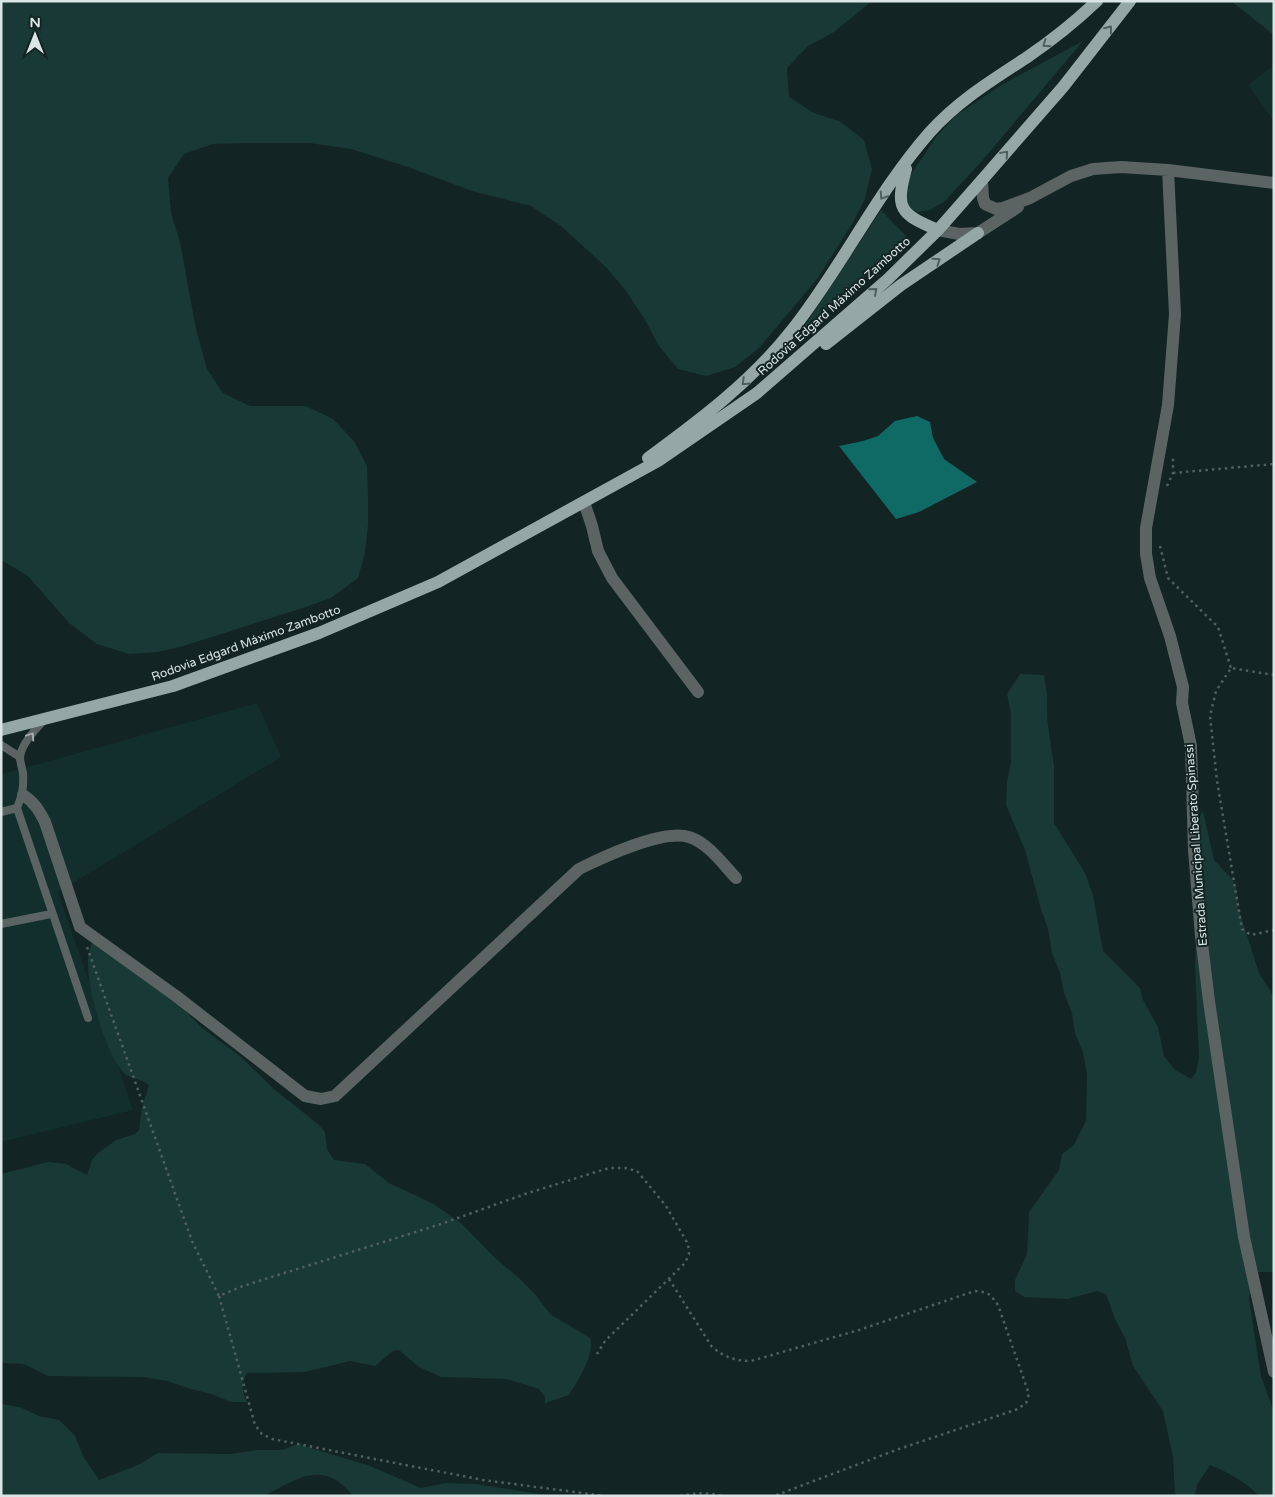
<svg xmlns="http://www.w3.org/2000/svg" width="1275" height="1497" font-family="'Varela Round',sans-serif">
	<rect width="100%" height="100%" fill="#122423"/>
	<path fill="#122f2d" d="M1274 65V121L1248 85Z
		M257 703 281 757 58 892 133 1110 1 1142V774L50 761Z"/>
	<path fill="#183936" d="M1 1H872L834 32 808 46 787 68 789 97 814 113 841 122 864 140 872 169 865 199 852 224 818 278 759 348 735 367 706 376 678 369 659 346 645 320 626 291 607 268 561 226 531 206 472 191 408 167 351 149 309 143H246L213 144 184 154 168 178 171 213 180 242 196 329 207 369 223 393 250 406H306L333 419 354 441 367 466 368 496V525L365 553 358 578 331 598 303 608 180 647 158 652 129 654 97 644 69 623 28 576 1 560Z
		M1231 1H1274V35Z
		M1083 41 982 161 944 202 930 210 918 212 908 208 906 182 936 137 955 116 1003 84Z
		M881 210 906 236V239L793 343Z
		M1020 674 1044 675 1047 695V718L1054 766V823L1085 873 1093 895 1103 951 1140 988 1143 1000 1158 1027 1164 1056 1174 1069 1191 1079 1196 1072 1199 1058 1195 965 1197 911 1198 819 1203 811 1214 860 1232 879 1236 887 1238 907 1259 973 1274 997V1272H1259L1252 1277 1249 1299 1261 1376 1274 1412V1496H1259C1245 1481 1229 1473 1210 1465L1197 1485 1195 1496H1175L1173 1457 1163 1411 1133 1366 1125 1338 1115 1319 1106 1294 1097 1291 1068 1299 1024 1297 1015 1291V1280L1027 1254 1029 1212 1059 1170 1062 1154 1074 1145 1086 1121 1087 1073 1083 1053 1075 1033 1072 1013 1064 993 1060 973 1052 953 1048 929 1041 909 1025 850 1006 805 1007 782 1011 762V714L1007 694Z
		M97 936 172 997 200 1026 241 1057 275 1090 318 1124 325 1132 327 1149 334 1160 365 1164 389 1183 432 1203 461 1223 495 1258 519 1278 535 1294 550 1314 590 1338C596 1353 577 1382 569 1395L545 1403V1397L539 1389 506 1379 441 1377 419 1367 399 1350 393 1351 375 1366 350 1361 305 1372 247 1373C241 1383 242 1392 247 1402H231L211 1394 191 1389 167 1381 143 1377 48 1376 24 1364 1 1363V1174L48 1162 66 1164 87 1175 92 1160 98 1153 116 1140 135 1134 139 1130 142 1107 149 1085C141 1078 129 1080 122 1071 105 1051 79 971 91 946 92 942 95 939 97 936Z
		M1 1404 20 1407 39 1416 59 1420 75 1436 83 1456 99 1480 138 1465 158 1453 230 1454 258 1450H282L298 1444 370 1466 421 1488 446 1483 476 1484 553 1496H353C349 1491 344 1486 339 1482 314 1464 288 1484 264 1496H1Z"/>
	<path fill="#0f6a65" d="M917 416 930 422 933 438 944 459 977 482 919 512 896 519 839 446 863 441 878 436 895 421Z"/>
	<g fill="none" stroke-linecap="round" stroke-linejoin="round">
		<path stroke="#50605f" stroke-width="2.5" stroke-dasharray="2.5 4" stroke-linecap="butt" d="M1173 473 1274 464
			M1167 486 1173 473V455
			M1160 546 1168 578 1218 627 1231 668
			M1274 675 1231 668 1216 691 1210 716 1217 781 1242 929 1251 935 1274 930
			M87 947 192 1241 219 1296 243 1286 441 1224 525 1194 609 1168H625L637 1171 666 1206 688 1244 689 1254 685 1263 605 1341 597 1354
			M669 1279 712 1347C725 1357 734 1361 751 1361L859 1330 975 1291C989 1292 990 1294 998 1305L1029 1394 1026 1403 1018 1409 896 1450 774 1496
			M219 1296 255 1425 262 1434 272 1439 483 1480 605 1496
			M680 1496C695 1493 707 1492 722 1496"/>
		<path stroke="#5b6463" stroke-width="8" d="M44 720C35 730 22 743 20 757 20 762 22 768 23 773 24 787 22 796 17 808L88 1018
			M1 745 20 757
			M1 812 17 808
			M1 924 51 914"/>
		<path stroke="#5b6463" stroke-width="12" d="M1168 170 1175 314 1168 405 1146 528V554L1150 578 1170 636 1183 687 1182 703 1191 746 1194 850 1201 936 1209 1001 1244 1237 1274 1372
			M982 180 983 198 985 204 996 209 1003 208 1030 198 1071 176 1093 169 1121 167 1168 170 1274 183
			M938 230 959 234 978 233 1018 207
			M584 502 592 526 598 551 612 578 698 692
			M23 795C34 802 39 810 45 822L80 927 176 996 305 1096 321 1099 335 1096 579 869C603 857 663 829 689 837 708 843 723 864 736 878"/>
		<path stroke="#96a8a6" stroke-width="12" d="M906 169C895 209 900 214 938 230
			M826 344 901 285 978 233
			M648 458C700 420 752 381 792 330 842 267 877 192 930 132 958 101 992 80 1026 58 1051 41 1075 22 1097 1
			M1 730 173 686 319 633 438 582 658 461 757 393 888 279 938 230 982 180 1063 87 1130 1"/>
	</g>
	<defs><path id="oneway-chevron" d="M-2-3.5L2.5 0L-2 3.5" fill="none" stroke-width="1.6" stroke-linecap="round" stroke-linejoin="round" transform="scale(1.25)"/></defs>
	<g stroke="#4d5f5e">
		<use href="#oneway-chevron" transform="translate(1109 29) rotate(-52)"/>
		<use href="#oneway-chevron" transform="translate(1046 44) rotate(145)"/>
		<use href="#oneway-chevron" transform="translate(1005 154) rotate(-49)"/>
		<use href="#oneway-chevron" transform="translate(883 196) rotate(123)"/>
		<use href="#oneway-chevron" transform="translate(937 261) rotate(-34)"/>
		<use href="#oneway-chevron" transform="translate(874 291) rotate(-41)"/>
		<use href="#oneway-chevron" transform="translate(745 382) rotate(136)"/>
	</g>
	<use stroke="#a1acaa" href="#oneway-chevron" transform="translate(31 736) rotate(-56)"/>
	<g text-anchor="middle" stroke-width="4" stroke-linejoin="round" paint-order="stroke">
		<g font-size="12" fill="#dae6e5" stroke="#122423">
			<text transform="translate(834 306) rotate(-42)" y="4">Rodovia Edgard Máximo Zambotto</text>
			<text transform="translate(246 643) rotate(-20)" y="4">Rodovia Edgard Máximo Zambotto</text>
			<text transform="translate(1196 845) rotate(-94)" y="4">Estrada Municipal Liberato Spinassi</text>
		</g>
	</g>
	<rect width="1275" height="1497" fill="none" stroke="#dae6e5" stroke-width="5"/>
	<g transform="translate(35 35)" stroke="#122423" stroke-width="4" paint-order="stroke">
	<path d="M0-4L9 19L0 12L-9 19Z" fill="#dae6e5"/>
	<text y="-8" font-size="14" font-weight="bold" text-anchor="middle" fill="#dae6e5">N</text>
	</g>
</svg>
